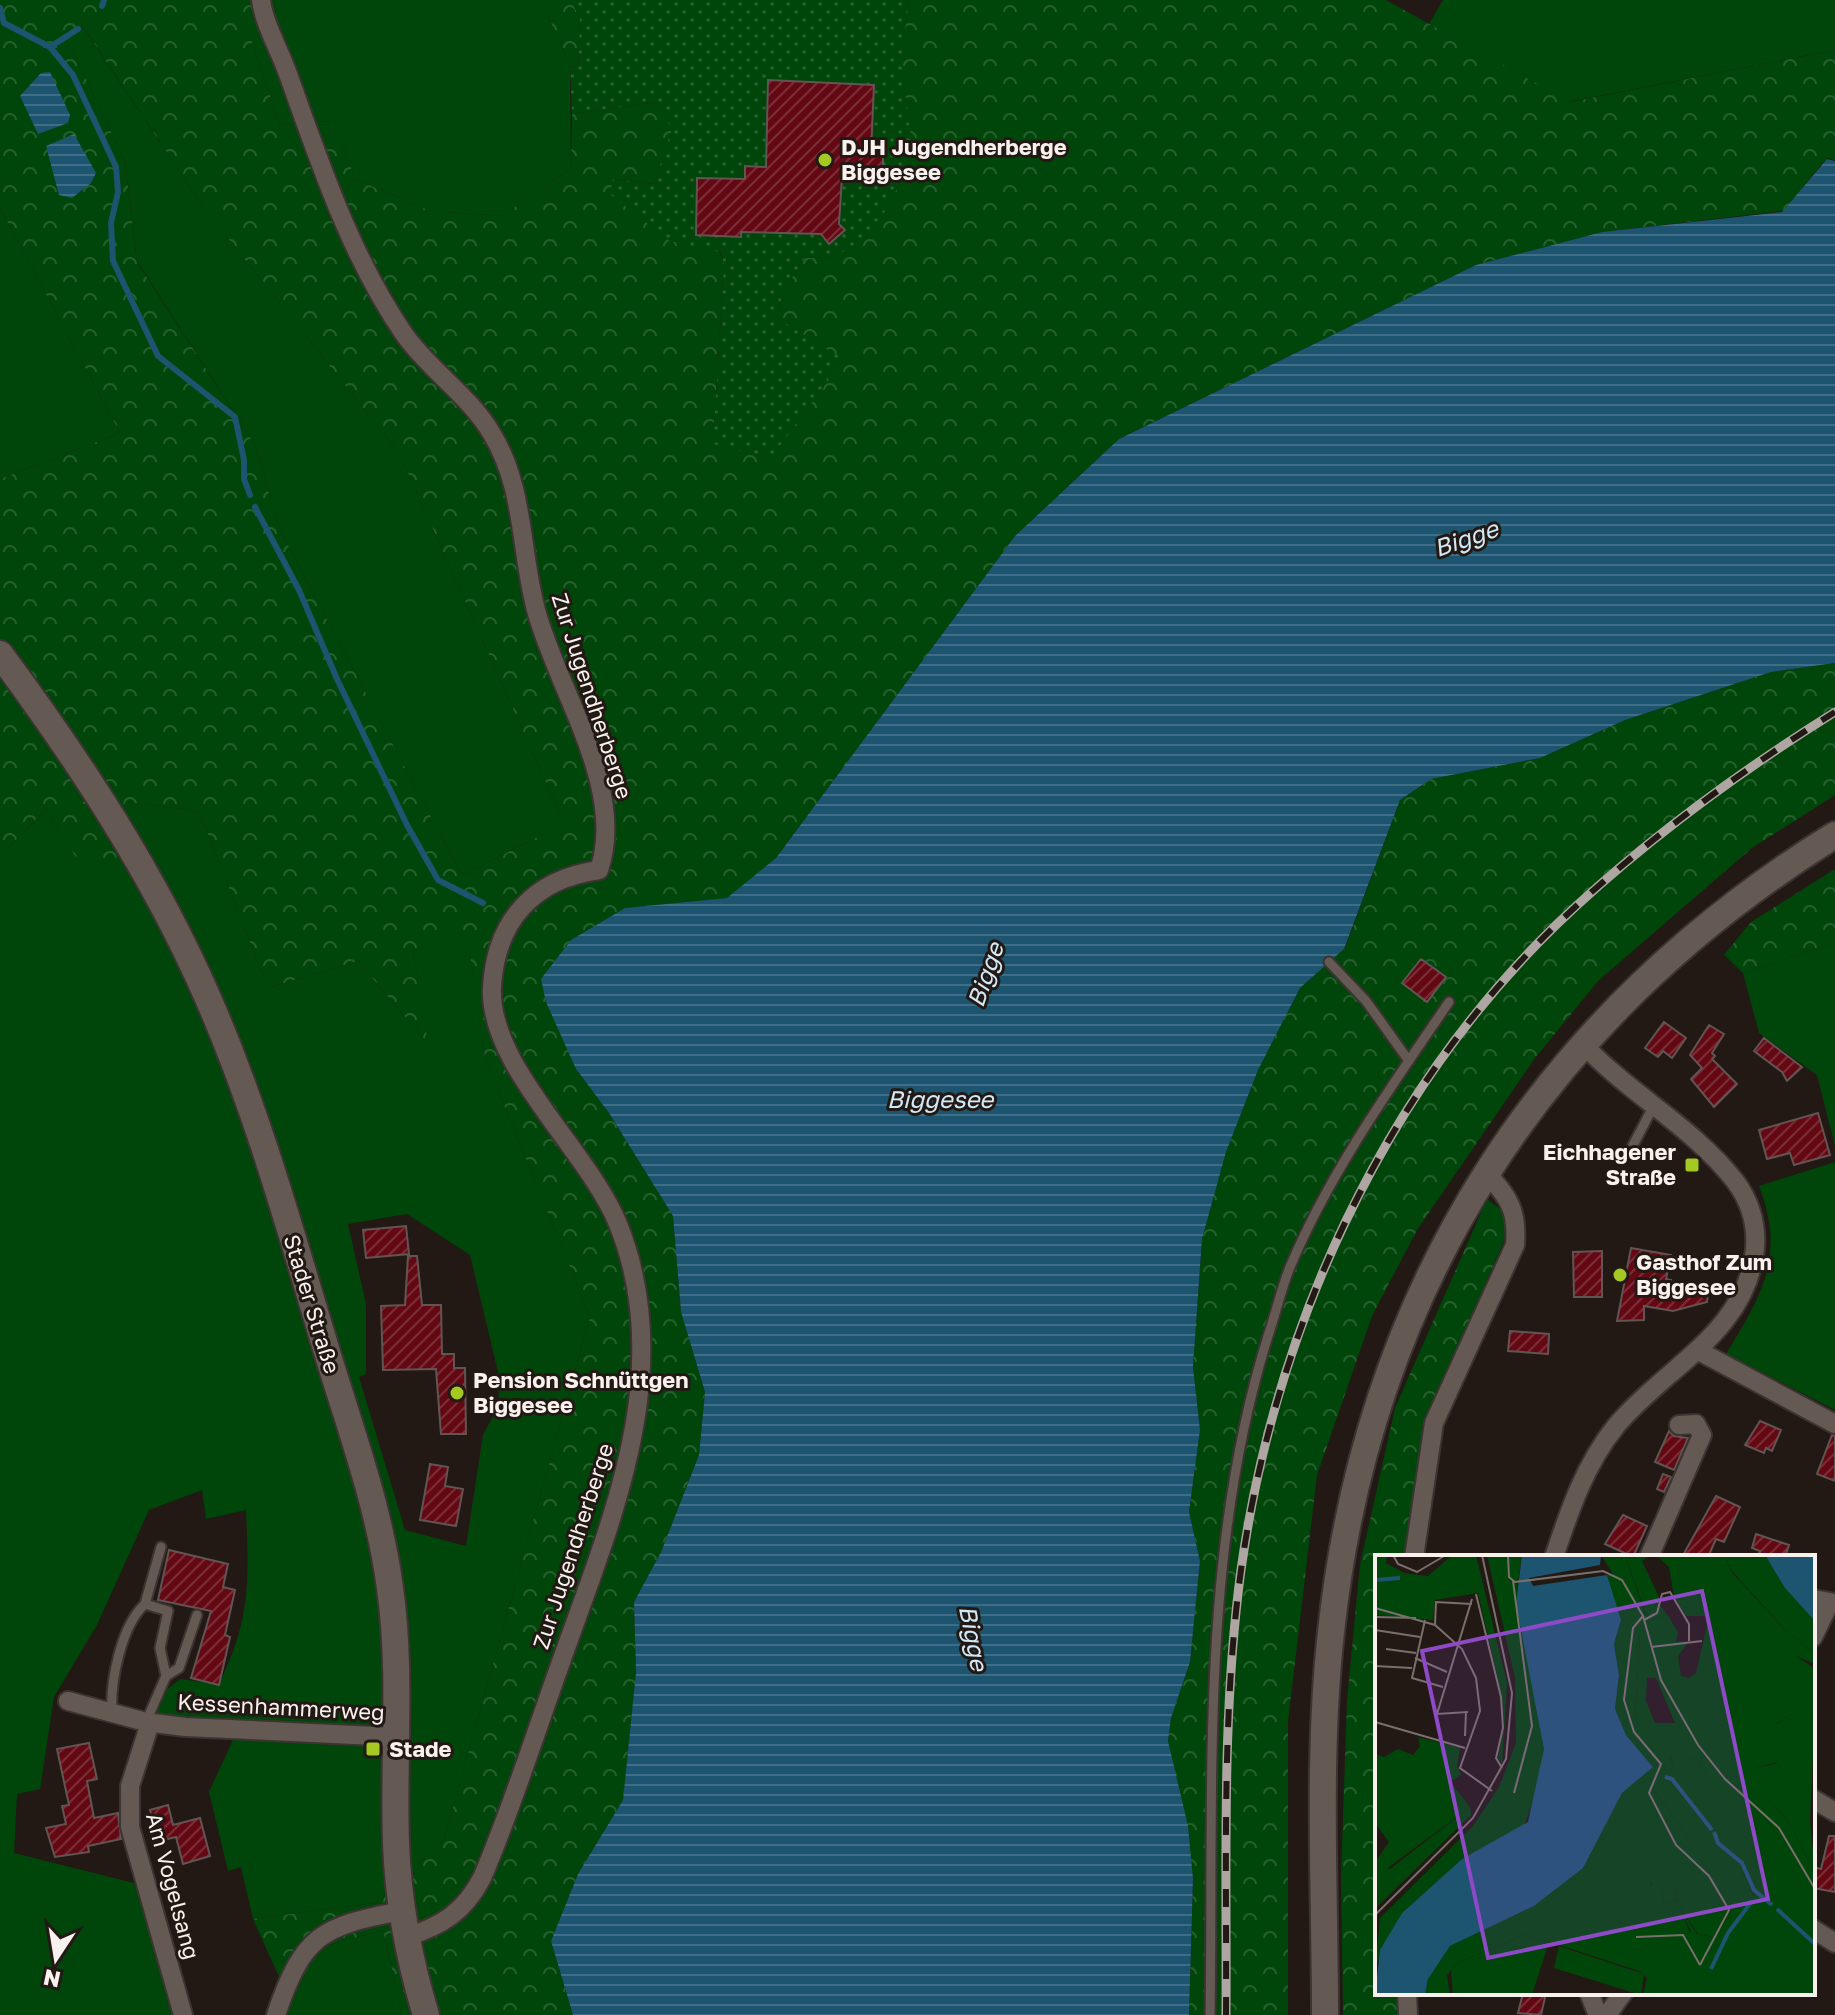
<svg xmlns="http://www.w3.org/2000/svg" width="1835" height="2015" font-family="'Golos Text',sans-serif">
	<defs>
		<pattern id="forest-crowns" width="20" height="18" patternUnits="userSpaceOnUse" patternTransform="scale(2)"><rect width="20" height="18" fill="#00450a"/><path d="M2 6a3 3 0 1 1 6 0M12 15a3 3 0 1 1 6 0" fill="none" stroke="#26602e"/></pattern>
		<pattern id="park-dots" width="8" height="8" patternUnits="userSpaceOnUse" patternTransform="scale(2)"><rect width="8" height="8" fill="#00450a"/><path d="M2 2h.1M6 6h.1" fill="none" stroke="#26602e" stroke-width="1.8" stroke-linecap="round"/></pattern>
		<pattern id="water-rules" width="6" height="5" patternUnits="userSpaceOnUse" patternTransform="scale(2)"><rect width="6" height="5" fill="#1d5470"/><path d="M0 2.5h6" fill="none" stroke="#3f6d85"/></pattern>
		<pattern id="building-hatch" width="6" height="6" patternUnits="userSpaceOnUse" patternTransform="scale(2)"><rect width="6" height="6" fill="#640913"/><path d="M-1 1l2-2M0 6l6-6M5 7l2-2" fill="none" stroke="#7b2d36"/></pattern>
	</defs>
	<rect width="100%" height="100%" fill="#231914"/>
	<path fill="#00450a" fill-rule="evenodd" d="M252 0H541L570 66 571 168 502 216 430 211 355 179 334 121 280 125 252 43Z
		M1443 0H1835V50L1568 102 1429 24Z
		M79 21 203 207 399 453 564 823 462 876 280 530 255 445 137 261 125 161 72 50Z
		M0 208 120 433 0 479Z
		M125 802 199 811 268 988 358 961 427 1043 413 951 467 932 485 1058 590 1317 444 1840 376 1903 253 1919 241 1867 228 1871 209 1792 236 1733 150 1723 165 1691 180 1679 219 1684C251 1618 249 1582 246 1510L206 1519 202 1490 149 1510 97 1625 54 1697 40 1789 17 1794 14 1853 134 1883 178 2015H0V850L8 848 46 809 75 856ZM407 1214 470 1255 498 1372 499 1405 483 1435 466 1546 405 1530 359 1377 366 1374V1304L348 1224Z
		M1835 942V1146L1817 1075 1759 1033 1743 973Z
		M1835 1162V1410L1726 1354C1762 1295 1786 1256 1759 1186Z
		M383 1930 402 2015H285L318 1948Z"/>
	<path fill="url(#forest-crowns)" fill-rule="evenodd" d="M0 0H252V43L280 125 334 121 355 179 430 211 502 216 571 168 572 114 658 102 673 129 654 184 614 179 670 241 719 251 724 263 713 444 805 339 778 319 782 292 805 258 834 257 913 153 900 61 909 0H1386L1570 102 1835 50V160L1827 158 1783 211 1602 232 1476 265 1119 439 1015 536 776 858 728 898 625 908 576 1069 609 1113 673 1216 681 1312 705 1392 699 1455 661 1552 634 1602 636 1672 623 1800 578 1874 551 1941 573 2015H402L383 1930 318 1948 291 2003 253 1919 376 1903 444 1840 590 1317 485 1058 467 933 413 951 428 1044 358 961 268 988 199 811 125 802 113 877 75 856 46 809 8 848 0 850V479L120 433 0 208ZM80 22 203 207 399 453 564 823 462 876 280 530 255 445 137 262 125 161 72 50Z
		M541 0H571L580 19 578 67 570 66Z
		M1835 663V795L1752 848 1598 981 1535 1058 1417 1230 1372 1316 1317 1475 1288 1722V2015H1189L1193 1879 1168 1741 1171 1718 1190 1662 1200 1561 1189 1512 1200 1430 1193 1367 1202 1239 1226 1152 1258 1070 1300 988 1345 948 1400 800 1431 779 1540 758 1625 720 1771 672Z
		M1835 869V942L1743 973 1724 955 1751 922Z
		M1487 1199 1507 1214 1504 1241 1427 1417 1405 1557H1377V1993H1397L1398 2015H1343L1341 1875 1347 1700 1360 1565 1395 1408Z"/>
	<path fill="url(#park-dots)" d="M571 0H909L901 61 913 153 889 206 862 240 834 257 805 258 782 292 778 319 839 356 837 368 771 458 713 444 724 263 720 252 670 241 610 194 613 179 654 184 672 129 657 102 572 114 570 66 578 67 580 19Z"/>
	<path fill="url(#water-rules)" d="M50 72 70 115 68 123 38 134 20 96 41 73Z
		M74 134 96 173 91 183 72 198 59 195 46 146Z
		M1827 159 1835 161V663L1771 672 1625 720 1540 758 1431 779 1400 800 1344 949 1300 988 1258 1070 1226 1152 1202 1239 1193 1367 1200 1430 1189 1512 1200 1561 1190 1662 1171 1718 1168 1741 1188 1826 1193 1879 1189 2015H573L551 1941 578 1874 623 1800 636 1672 634 1602 661 1552 699 1455 705 1392 681 1312 673 1216 609 1113 576 1069 546 1002 541 979 571 940 625 908 727 898 776 858 1015 536 1119 439 1476 265 1602 232 1782 212Z"/>
	<g fill="none" stroke-linecap="round" stroke-linejoin="round">
		<path stroke="#1d5470" stroke-width="6" d="M102 6 104 0
			M0 8 4 23 50 47 73 75 116 167 118 192 111 223 113 261 158 356 235 417 244 460V479L250 495
			M50 47 78 29
			M255 507 299 590 337 679 407 825 438 880 483 903"/>
	</g>
	<path fill="url(#building-hatch)" stroke="#625453" stroke-width="2" d="M768 80 874 85 871 152 883 153V179L842 177 839 224 845 230 829 244 821 234 741 232V237L696 235 697 178 745 179V166L766 167Z
		M1421 959 1446 977 1427 1002 1402 983Z
		M1664 1022 1686 1038 1672 1058 1663 1051 1658 1057 1645 1048Z
		M1709 1025 1724 1034 1712 1053 1715 1056 1712 1059 1737 1084 1714 1107 1691 1079 1702 1068 1690 1055Z
		M1764 1038 1802 1067 1787 1081 1782 1072 1754 1051Z
		M1818 1113 1830 1155 1794 1165 1790 1153 1767 1159 1759 1130Z
		M406 1226 409 1254 366 1258 363 1230Z
		M1631 1248 1671 1255 1666 1279 1671 1280 1668 1294 1709 1283 1707 1302 1673 1311 1644 1306V1320L1617 1321Z
		M1602 1251V1297H1574L1573 1252Z
		M408 1256H417L422 1305H441L442 1354H454V1368H465L466 1434H441L436 1369 383 1370 381 1306 405 1305Z
		M1510 1331 1549 1334 1548 1354 1508 1351Z
		M1760 1421 1781 1430 1772 1451 1766 1448 1764 1453 1745 1445Z
		M1669 1431 1674 1436 1688 1438 1674 1470 1655 1462Z
		M1832 1435 1835 1436V1481L1817 1474Z
		M430 1464 448 1467 445 1486 463 1489 456 1526 420 1520Z
		M1663 1474 1671 1477 1664 1492 1657 1489Z
		M1716 1496 1740 1507 1724 1542 1716 1539 1708 1557H1682Z
		M1623 1515 1647 1526 1633 1557 1605 1544Z
		M1756 1534 1789 1545 1785 1557H1758L1760 1551 1752 1548Z
		M169 1550 228 1564 223 1587 235 1590 225 1635 230 1637 219 1685 191 1678 211 1611 158 1600Z
		M89 1743 97 1779 87 1781 94 1818 118 1813 121 1839 88 1846 89 1852 55 1857 46 1828 66 1824 62 1806 69 1805 57 1749Z
		M168 1805 173 1825 200 1818 210 1856 183 1864 176 1837 159 1841 150 1810Z
		M1829 1836H1835V1892L1813 1888V1867L1821 1869Z
		M1523 1993H1546L1541 2015 1518 2013Z"/>
	<g fill="none" stroke-linecap="round" stroke-linejoin="round">
		<defs>
			<path id="lane" d="M1329 962 1366 1001 1409 1061
				M1629 1153 1654 1105
				M161 1547 145 1604 168 1611 160 1648 166 1676
				M112 1713C110 1682 121 1626 145 1604
				M146 1722 166 1676 179 1668 197 1615
				M1210 2015C1214 1787 1199 1556 1268 1336 1276 1313 1281 1289 1290 1267 1330 1172 1391 1087 1449 1002"/>
			<path id="street" d="M261 0C264 24 280 51 288 74 320 163 350 255 404 334 429 370 470 396 492 434 525 489 520 550 536 610 557 689 627 789 599 870 534 879 496 920 492 987 488 1066 588 1150 618 1224 678 1372 610 1523 561 1662 535 1734 512 1808 482 1878 464 1912 442 1926 406 1937
				M1697 1350 1835 1424
				M1414 1557 1434 1423 1515 1245C1518 1209 1508 1197 1485 1171
				M1554 1557C1569 1512 1585 1464 1616 1426 1664 1368 1747 1332 1755 1249 1757 1224 1750 1201 1735 1181 1692 1126 1629 1094 1582 1043
				M1649 1557 1702 1435 1696 1424 1679 1425
				M1813 1599 1830 1602 1813 1637
				M68 1701 146 1722 185 1727 397 1737
				M150 1723 130 1786V1827L183 2015
				M1813 1799 1835 1812
				M1813 1929 1835 1943
				M1407 1993 1408 2015
				M1589 1993 1598 2015
				M276 2015C303 1935 321 1926 402 1911
				M1607 2015 1623 1993"/>
			<path id="secondary" d="M0 654C80 762 153 873 207 996 256 1107 289 1226 324 1342 348 1423 379 1504 390 1588 402 1673 393 1758 396 1843 398 1901 409 1959 426 2015
				M1325 2015C1325 1888 1317 1758 1331 1632 1368 1288 1542 1017 1835 835"/>
		</defs>
		<use href="#lane" stroke="#3b3431" stroke-width="13"/>
		<use href="#street" stroke="#3b3431" stroke-width="22"/>
		<use href="#secondary" stroke="#3b3431" stroke-width="30"/>
		<use href="#lane" stroke="#655953" stroke-width="9"/>
		<use href="#street" stroke="#655953" stroke-width="18"/>
		<use href="#secondary" stroke="#655953" stroke-width="26"/>
		<defs>
			<path id="rail" d="M1226 2015C1227 1867 1221 1717 1241 1570 1274 1332 1381 1096 1555 926 1639 845 1736 774 1835 712"/>
		</defs>
		<use href="#rail" stroke="#afa6a3" stroke-width="9"/>
		<use href="#rail" stroke="#231914" stroke-width="6" stroke-dasharray="18" stroke-linecap="butt"/>
	</g>
	<g fill="#a5c823" stroke="#231914" stroke-width="3">
		<circle cx="825" cy="160" r="8"/>
		<rect x="1684" y="1157" width="16" height="16" rx="4"/>
		<circle cx="1620" cy="1275" r="8"/>
		<circle cx="457" cy="1393" r="8"/>
		<rect x="365" y="1741" width="16" height="16" rx="4"/>
	</g>
	<g text-anchor="middle" stroke-width="6" stroke-linejoin="round" paint-order="stroke">
		<g font-size="22" font-weight="bold" fill="#f9f1ee" stroke="#231914" text-anchor="start">
			<text x="841" y="155">DJH Jugendherberge<tspan x="841" dy="25">Biggesee</tspan></text>
			<text x="1676" y="1160" text-anchor="end">Eichhagener<tspan x="1676" dy="25">Straße</tspan></text>
			<text x="1636" y="1270">Gasthof Zum<tspan x="1636" dy="25">Biggesee</tspan></text>
			<text x="473" y="1388">Pension Schnüttgen<tspan x="473" dy="25">Biggesee</tspan></text>
			<text x="389" y="1757">Stade</text>
		</g>
		<g font-size="22" fill="#f9f1ee" stroke="#231914">
			<text transform="translate(592 696) rotate(72)" y="8">Zur Jugendherberge</text>
			<text transform="translate(312 1304) rotate(73)" y="8">Stader Straße</text>
			<text transform="translate(573 1546) rotate(-72)" y="8">Zur Jugendherberge</text>
			<text transform="translate(281 1707) rotate(3)" y="8">Kessenhammerweg</text>
			<text transform="translate(173 1886) rotate(75)" y="8">Am Vogelsang</text>
		</g>
		<g font-size="24" font-style="italic" fill="#d2e8f6" stroke="#231914">
			<text transform="translate(1466 539) rotate(-19)" y="8">Bigge</text>
			<text transform="translate(986 975) rotate(-71)" y="8">Bigge</text>
			<text x="940" y="1108">Biggesee</text>
			<text transform="translate(973 1638) rotate(79)" y="8">Bigge</text>
		</g>
	</g>
	<g transform="translate(1375 1555)">
		<rect width="440" height="440" fill="#231914"/>
		<path d="M250 0H276L267 6 285 44 281 57 272 62ZM281 0H350L356 16 412 77 440 98V109L421 101 440 114V149L420 141 425 155 400 169 440 156 435 265 440 317 411 263 386 239 406 202 400 208 382 212 379 208 360 222 347 215 348 226 336 227 320 202 307 209 294 200 299 212 291 217 260 162 265 77 274 66 292 59 303 77 301 87 314 86 303 101 306 121 314 123 321 118 332 70 330 61H311L299 41 294 12ZM272 123H281L300 168H280L271 146ZM43 182 85 193 82 210 86 220 75 227 95 252 10 315 0 307 14 287 0 268V199L9 202 23 194 38 200 45 191ZM294 225 363 308 380 343 317 288 280 237ZM390 263 414 295 388 314 360 282ZM320 326 346 334 353 346 356 357 338 382 323 379 304 352 300 337 309 327ZM150 379 174 387 157 440H78L76 416 83 408ZM184 391 269 419 266 440 179 413Z" fill="#00450a" fill-rule="evenodd"/>
		<path d="M0 0H12L11 8 29 18 53 21 77 0H101L132 128 127 209 123 203 129 174 127 142 103 38 60 45 58 65 0 60ZM112 0H147L142 34 169 194 162 235 149 271 87 304 27 358 0 412 5 363 98 271 124 232 141 188 140 123ZM226 0H250L271 61 281 57 283 48 292 59 274 66 265 77 260 162 291 216 299 212 294 198 307 209 320 202 336 227 348 225 347 214 360 222 379 207 382 212 400 209 406 201 409 206 402 212 410 224 386 239 411 263 440 317V440H268L272 423 264 416 150 379 83 408 72 420 75 440H50L53 424 75 391 159 351 208 313 247 238 278 212 251 180 240 154 244 120 239 89 246 66 232 20 238 19ZM294 226 363 308 380 342 317 288 280 237ZM390 263 413 294 388 314 361 282ZM270 300 274 327 287 337 289 350 302 345 300 337 309 327 346 334 356 357 339 382 322 379 304 352 316 377 254 372 264 325 253 316ZM350 0H389L440 66V98L412 77 356 15ZM425 139 440 149V156L399 170 424 155 419 140ZM95 252 96 260 0 354V307L15 314Z" fill="#00450a" fill-rule="evenodd"/>
		<path d="M260 299H270L275 329 293 334 287 337 289 350 302 345 319 388 302 382 264 386 257 380 249 350 264 325 253 317Z" fill="#00450a"/>
		<path d="M147 0 226 1 225 10 154 23 158 31 232 20 246 65 239 89 244 120 240 154 251 180 278 212 247 238 208 313 159 351 75 391 53 424 50 440H0L5 395 27 358 87 304 153 267 169 194 141 49ZM390 0H440V66L410 33Z" fill="#1d5470"/>
		<path fill="none" stroke="#1d5470" stroke-width="4" d="M0 25 25 23M290 222 297 224 337 275M339 277 343 288 367 308 379 335 397 350M402 354 440 389M336 414 353 378 377 346"/>
		<path fill="none" stroke="#796f6b" stroke-width="2" d="M18 0 23 9 42 17 71 0M133 0 134 22 140 27 228 16 247 25 268 61 286 125 323 190 350 224 404 273 440 334M138 26 157 171 139 238M101 39 126 142 128 173 121 203 127 213M0 53 60 70 87 94 101 123 105 156 85 213 117 236M268 61 258 73 249 145 259 177 286 209 274 238 301 290 334 321 354 355 325 410M0 62 41 63M50 65 37 123 68 132M269 65 282 58 287 39 295 37 314 69V86M60 70 61 47 97 49M0 75 45 82M276 92 327 86M11 94 41 98M40 103 72 117M0 111 37 113M93 157 62 159 97 44M0 167 90 193M90 181 91 157M0 360 98 263 131 204 137 138 107 0M261 382 308 380 325 410"/>
		<path fill="#8e4ac6" fill-opacity="0.15" stroke="#8e4ac6" stroke-width="4" d="M327 36 393 344 113 403 47 96Z"/>
		<rect width="440" height="440" fill="none" stroke="#f9f1ee" stroke-width="4"/>
	</g>
	<g transform="translate(56 1959) rotate(192)" stroke="#231914" stroke-width="6" paint-order="stroke">
	<path d="M0-6L14 30L0 20L-14 30Z" fill="#f9f1ee"/>
	<text y="-12" font-size="22" font-weight="bold" text-anchor="middle" fill="#f9f1ee">N</text>
	</g>
</svg>
